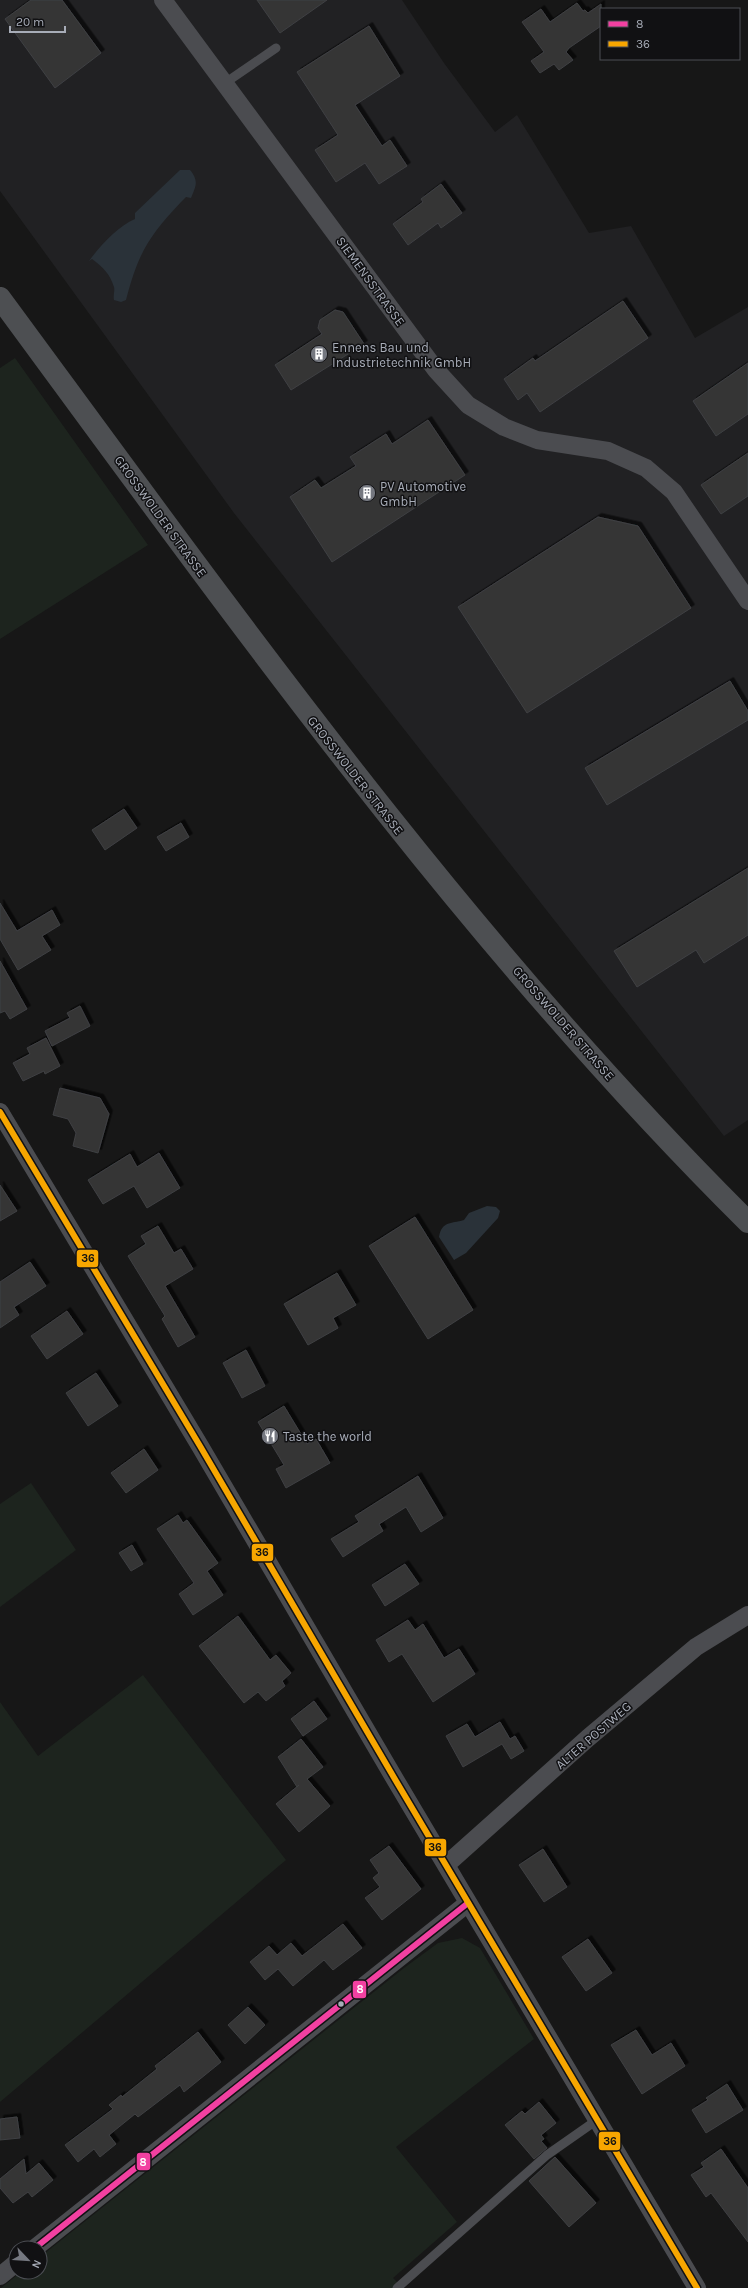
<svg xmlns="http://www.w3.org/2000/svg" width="748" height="2288" font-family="Karla,sans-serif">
	<defs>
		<filter id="shadow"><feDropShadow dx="3.5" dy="-3.5" stdDeviation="0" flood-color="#0009"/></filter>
	</defs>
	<rect width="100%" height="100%" fill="#171717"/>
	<path fill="#212123" d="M0 0H402L444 63 495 132 517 115 589 233 631 226 695 338 748 307V1120L724 1136 234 513 0 191Z"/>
	<path fill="#1d241e" d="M15 358 148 545 0 639V368Z
		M31 1483 76 1550 0 1607V1504Z
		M143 1675 286 1860 0 2102V1702L38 1756Z
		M462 1938 480 1948 534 2039 396 2147 457 2222 393 2278 401 2286 398 2288H1L21 2272H40V2257L404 1968 438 1943Z"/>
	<path fill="#2a3239" d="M180 170H190C199 181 196 186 191 198L186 197 181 202C148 237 138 254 126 300L121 302 114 300C113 295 115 291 114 287 110 274 103 267 92 259L89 261C100 246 118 226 135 219V213Z
		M487 1206 496 1207 500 1211 498 1218 466 1253 454 1260 439 1237C442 1221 450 1224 464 1220L469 1213Z"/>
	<path fill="#353536" stroke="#3f4043" filter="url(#shadow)" d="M31 0H62L101 53 55 88 5 19Z
		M257 0H327L280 33Z
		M577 3 583 11 585 10 588 13 601 4V26L569 48 566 52 573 60 559 70 554 64 540 73 531 61 544 52 522 22 541 9 550 22Z
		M369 26 400 76 355 105 382 146 390 140 407 166 379 184 365 163 336 182 315 150 338 135 297 72Z
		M441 184 462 213 441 228 438 223 408 245 393 224 423 202 421 199Z
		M623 301 648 338 540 412 527 393 518 400 504 379 533 358 535 361Z
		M335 310 343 312 364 344 291 390 275 365 322 334 318 328 320 320Z
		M748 363V414L716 436 693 401Z
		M428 420 465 475 332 562 290 497 315 480 321 488 356 466 350 457 386 434 392 444Z
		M748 453V496L721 514 701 485Z
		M598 517 638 526 691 608 527 713 458 607Z
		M730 681 748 711V720L607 805 585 768Z
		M124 809 137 828 105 850 92 830Z
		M181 823 189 837 166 851 157 837Z
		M748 868V935L704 963 696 950 637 987 614 951Z
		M0 903 17 931 52 910 60 925 42 936 51 950 18 970 0 939Z
		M0 961 27 1009 10 1019 5 1011 0 1013Z
		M80 1006 90 1026 52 1046 45 1031 70 1018 67 1013Z
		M46 1038 60 1066 45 1074 44 1071 23 1081 13 1063 30 1054 27 1048Z
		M60 1088 100 1098 109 1114 98 1153 73 1146 76 1133 68 1119 53 1115Z
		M159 1153 180 1188 147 1208 134 1186 103 1204 88 1180 130 1154 137 1167Z
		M0 1185 17 1211 0 1221Z
		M415 1217 473 1310 428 1339 369 1246Z
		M158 1226 174 1253 181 1249 193 1269 165 1286 195 1337 178 1347 162 1319 165 1316 128 1256 146 1244 141 1236Z
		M30 1262 46 1286 14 1307 19 1315 0 1328V1282Z
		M337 1273 356 1305 333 1318 338 1328 308 1345 284 1304Z
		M67 1311 83 1334 47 1359 31 1336Z
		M246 1350 265 1386 242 1398 223 1363Z
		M96 1373 118 1406 88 1426 66 1393Z
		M284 1406 307 1444 316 1439 330 1463 286 1488 276 1469 284 1465 258 1422Z
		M144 1449 158 1470 126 1493 111 1473Z
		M418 1476 443 1518 421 1532 406 1507 379 1524 383 1531 343 1557 331 1539 359 1522 355 1516Z
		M178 1515 183 1523 187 1520 218 1563 207 1571 223 1595 193 1615 179 1594 194 1583 157 1529Z
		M132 1545 143 1564 131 1571 119 1553Z
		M405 1564 419 1584 385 1606 372 1585Z
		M238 1616 270 1660 276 1655 291 1673 282 1681 285 1686 266 1701 258 1692 244 1703 199 1646Z
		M408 1620 415 1630 423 1624 444 1658 459 1649 475 1674 433 1702 402 1654 389 1662 376 1640Z
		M314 1701 327 1719 303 1736 291 1719Z
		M500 1722 510 1739 515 1736 524 1751 511 1759 502 1744 463 1767 446 1736 467 1724 475 1737Z
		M301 1739 323 1767 307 1779 330 1806 299 1832 276 1804 299 1785 297 1787 278 1757Z
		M389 1846 421 1889 382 1920 365 1898 380 1887 373 1878 379 1873 370 1860Z
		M543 1849 567 1887 544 1902 519 1865Z
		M343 1924 362 1948 333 1970 324 1960 293 1986 278 1969 265 1980 250 1962 269 1946 277 1955 291 1943 302 1956Z
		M588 1939 612 1973 586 1991 562 1957Z
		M248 2007 265 2025 245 2044 228 2025Z
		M636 2030 652 2055 671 2043 685 2066 642 2094 611 2045Z
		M198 2032 221 2062 184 2092 180 2085 138 2117 135 2114 109 2135 116 2144 100 2157 94 2149 78 2162 65 2145 113 2109 109 2105 121 2095 122 2097 157 2069 155 2066Z
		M727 2084 743 2110 706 2133 692 2110 708 2100 706 2098Z
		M539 2102 556 2123 541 2135 544 2139 541 2141 547 2148 534 2159 505 2125 522 2111 525 2114Z
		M17 2117 20 2138 0 2140V2119Z
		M721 2149 748 2188V2242L711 2193 706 2197 691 2175 704 2167 701 2163Z
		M555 2157 596 2203 569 2227 529 2181Z
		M24 2159 26 2174 39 2163 53 2180 32 2197 28 2192 13 2203 0 2188V2179Z"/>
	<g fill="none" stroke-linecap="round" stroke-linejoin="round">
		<path stroke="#4b4c50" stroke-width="9" d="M225 83 276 48
			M397 2288 547 2155 597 2120"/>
		<path stroke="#4b4c50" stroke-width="18" d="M163 0 436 370 468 405 504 427 537 440 608 451 646 468 674 492 748 601
			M0 1112 200 1446 396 1781 697 2288
			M446 1865 588 1738 696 1647 748 1615
			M35 2248 468 1903
			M0 2276 16 2263"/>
		<path stroke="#4d4f52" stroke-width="22" d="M0 298C235 617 465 941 748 1222"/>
		<defs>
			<path id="bus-1" d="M35 2248 468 1903"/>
			<path id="bus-2" d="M0 1112 200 1446 396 1781 697 2288"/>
		</defs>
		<use href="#bus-1" stroke="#111113" stroke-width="9"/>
		<use href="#bus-2" stroke="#111113" stroke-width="9"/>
		<use href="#bus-1" stroke="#f240a1" stroke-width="6"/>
		<use href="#bus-2" stroke="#f7a600" stroke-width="6"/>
	</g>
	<defs>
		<symbol id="building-disc" viewBox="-11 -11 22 22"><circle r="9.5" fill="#757880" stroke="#111113"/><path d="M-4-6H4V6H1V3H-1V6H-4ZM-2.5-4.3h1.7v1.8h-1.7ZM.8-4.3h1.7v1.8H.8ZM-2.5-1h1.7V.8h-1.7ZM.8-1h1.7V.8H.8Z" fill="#fff"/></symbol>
		<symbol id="restaurant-disc" viewBox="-11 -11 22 22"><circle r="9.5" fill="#757880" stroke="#111113"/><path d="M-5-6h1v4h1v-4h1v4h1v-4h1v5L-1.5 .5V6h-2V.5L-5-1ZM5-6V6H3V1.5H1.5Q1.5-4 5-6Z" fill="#fff"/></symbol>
	</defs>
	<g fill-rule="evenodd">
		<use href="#building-disc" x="309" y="344" width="20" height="20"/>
		<use href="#building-disc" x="357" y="483" width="20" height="20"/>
		<use href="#restaurant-disc" x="260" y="1426" width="20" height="20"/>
	</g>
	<circle fill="#a8adb8" stroke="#111113" stroke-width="1.5" cx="341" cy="2004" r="3.5"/>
	<g text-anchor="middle" stroke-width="3" stroke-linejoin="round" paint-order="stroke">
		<g font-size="13" fill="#a8adb8" stroke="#111113">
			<text transform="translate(371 281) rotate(54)" y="5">SIEMENSSTRASSE</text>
			<text transform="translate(161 516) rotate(54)" y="5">GROSSWOLDER STRASSE</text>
			<text transform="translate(356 775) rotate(52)" y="5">GROSSWOLDER STRASSE</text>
			<text transform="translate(564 1023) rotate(49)" y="5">GROSSWOLDER STRASSE</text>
			<text transform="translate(593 1735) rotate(-41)" y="5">ALTER POSTWEG</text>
		</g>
		<g font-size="13" fill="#a8adb8" stroke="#111113" text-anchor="start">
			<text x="332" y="352">Ennens Bau und<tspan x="332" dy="15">Industrietechnik GmbH</tspan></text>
			<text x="380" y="491">PV Automotive<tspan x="380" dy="15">GmbH</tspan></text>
			<text x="283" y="1441">Taste the world</text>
		</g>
	</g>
	<g stroke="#111113" stroke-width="1.5">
		<rect x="76" y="1249" width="23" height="19" rx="4" fill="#f7a600"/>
		<rect x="251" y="1543" width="23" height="19" rx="4" fill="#f7a600"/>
		<rect x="424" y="1838" width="23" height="19" rx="4" fill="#f7a600"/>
		<rect x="352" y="1980" width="15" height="19" rx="4" fill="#f240a1"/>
		<rect x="598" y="2131" width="23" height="20" rx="4" fill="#f7a600"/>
		<rect x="136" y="2152" width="15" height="19" rx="4" fill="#f240a1"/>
	</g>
	<g font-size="11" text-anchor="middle" font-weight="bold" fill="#fff">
		<text x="360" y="1993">8</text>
		<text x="143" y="2166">8</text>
	</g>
	<g font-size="11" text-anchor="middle" font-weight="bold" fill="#111">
		<text x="88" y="1262">36</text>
		<text x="262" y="1556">36</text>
		<text x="435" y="1851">36</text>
		<text x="610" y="2145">36</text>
	</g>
	<rect x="600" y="8" width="140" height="52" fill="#111113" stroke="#4d4f55"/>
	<rect x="608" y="21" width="20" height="6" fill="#f240a1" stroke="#4d4f55"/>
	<text x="636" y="28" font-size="12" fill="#a8adb8">8</text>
	<rect x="608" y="41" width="20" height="6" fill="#f7a600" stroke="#4d4f55"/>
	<text x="636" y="48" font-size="12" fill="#a8adb8">36</text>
	<g transform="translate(28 2260) rotate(115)"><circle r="19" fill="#111113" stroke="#4d4f55"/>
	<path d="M0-3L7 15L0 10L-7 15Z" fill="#757880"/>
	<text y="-6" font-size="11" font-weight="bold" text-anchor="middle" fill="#a8adb8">N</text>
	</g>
	<path d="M10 26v6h55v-6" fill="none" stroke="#a8adb8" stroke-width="2"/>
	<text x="16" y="26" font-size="12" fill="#a8adb8" stroke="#111113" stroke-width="3" paint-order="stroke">20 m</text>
</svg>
